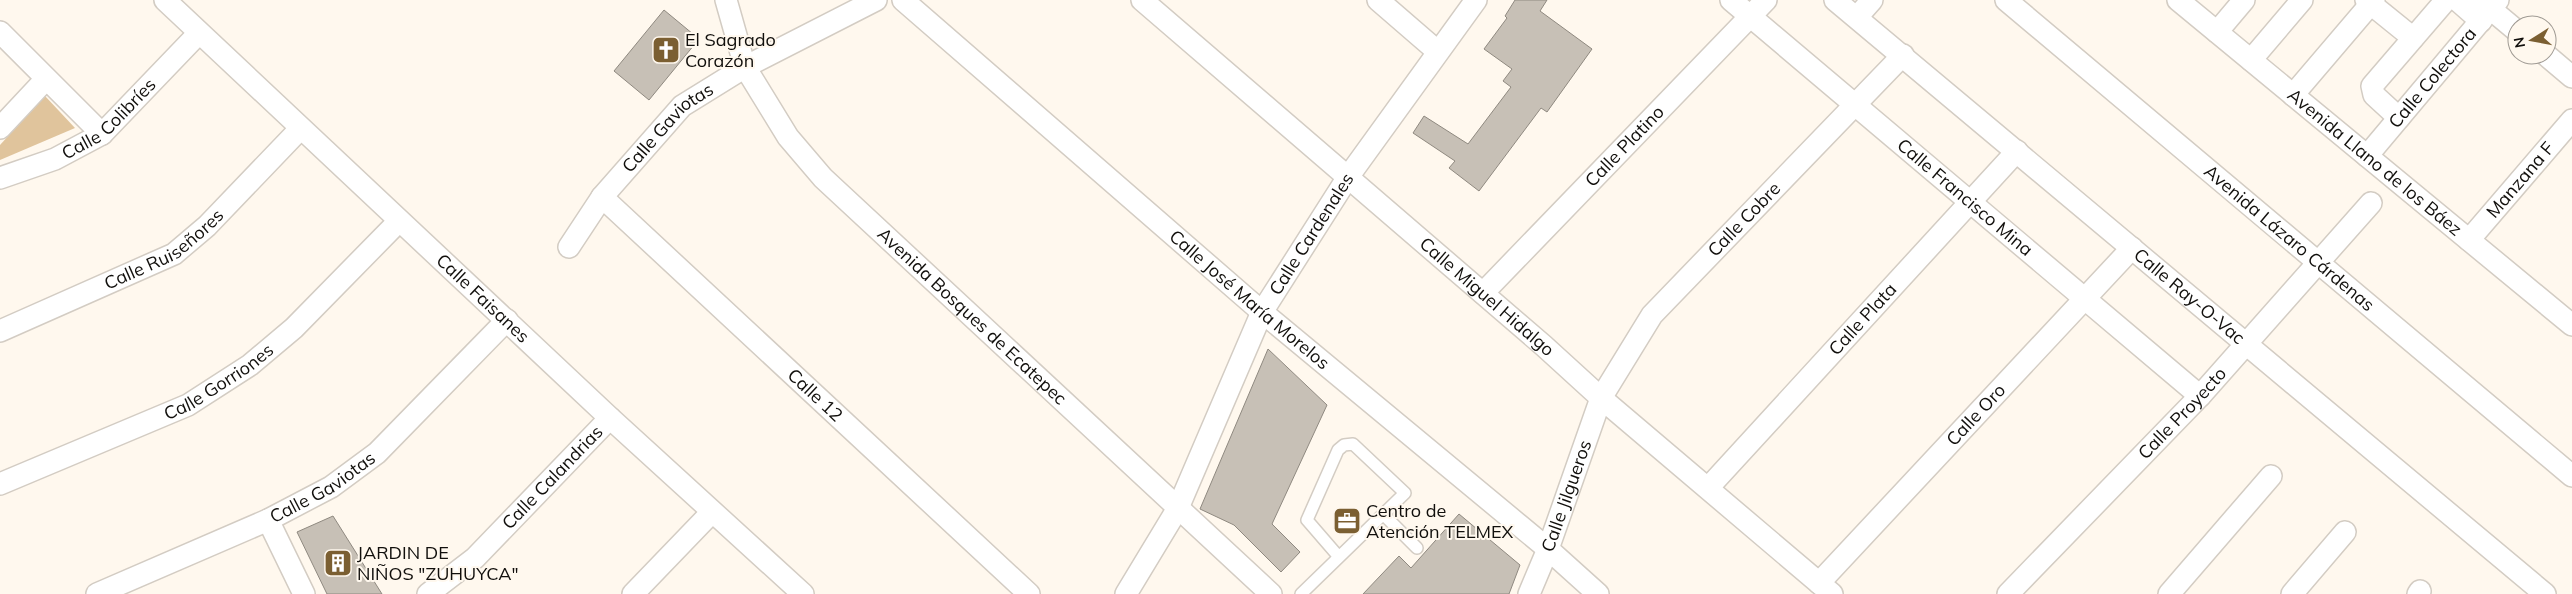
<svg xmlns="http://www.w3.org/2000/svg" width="2572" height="594" font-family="Mulish,sans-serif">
	<rect width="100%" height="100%" fill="#fff8ee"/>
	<path fill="#e0c49c" d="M45 96 75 128 0 160V145Z"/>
	<path fill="#c7c0b6" stroke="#8f8980" d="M1515 0H1547L1540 11 1592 49 1547 112 1541 108 1479 191 1449 168 1455 161 1413 133 1424 116 1468 144 1511 87 1503 81 1512 69 1484 49 1507 18 1505 16Z
		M664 10 699 39 649 100 614 71Z
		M1268 349 1327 405 1272 524 1300 552 1281 572 1234 525 1200 509Z
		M1459 514 1520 565 1509 594H1363L1399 556 1411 568Z
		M333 516 382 594H327L297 532Z"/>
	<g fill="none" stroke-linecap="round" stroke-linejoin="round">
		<defs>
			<path id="lane" d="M1383 514 1417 548
				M1301 594 1405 493 1353 444 1344 445 1338 450 1307 520 1339 557"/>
			<g id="street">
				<path id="s1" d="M165 0 610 418 803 594"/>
				<path id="s2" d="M726 0 745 67 788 137 823 178 1271 594"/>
				<path id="s3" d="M903 0 1262 312 1548 549 1598 594"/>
				<path id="s4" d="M1142 0 1544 346 1601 398 1832 594"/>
				<path d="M1378 0 1437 51"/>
				<path id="s5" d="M1731 0 2200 396"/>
				<path id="s6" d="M1835 0 2545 594"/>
				<path id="s7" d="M2006 0 2572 476"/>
				<path id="s8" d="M2178 0 2572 325"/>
				<path d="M2366 0 2413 38"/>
				<path d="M2457 0 2481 21"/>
				<path d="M2481 1 2517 31"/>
				<path d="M1857 17 1872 0"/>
				<path d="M0 32 102 134"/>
				<path d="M2217 32 2244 0"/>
				<path d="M2546 55 2572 77"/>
				<path d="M2251 60 2302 0"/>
				<path d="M2293 95 2374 0"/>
				<path d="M2399 118 2374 95 2372 86 2446 0"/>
				<path d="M0 128 46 79"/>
				<path id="s9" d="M2367 156 2498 0"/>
				<path id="s10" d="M0 178 55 159 102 134 199 33"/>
				<path id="s11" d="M602 197 1029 594"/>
				<path id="s12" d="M2469 240 2572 120"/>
				<path id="s13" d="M569 247 602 197 682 106 745 67 876 0"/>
				<path id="s14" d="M1483 293 1766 0"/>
				<path id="s15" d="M0 331 174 254 207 226 300 129"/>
				<path id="s16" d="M0 484 188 405 250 365 294 328 399 221"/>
				<path id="s17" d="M1708 488 2017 151"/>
				<path d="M268 520 304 594"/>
				<path id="s18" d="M1819 583 2132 248"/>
				<path id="s19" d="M97 594 268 520 331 487 377 453 507 320"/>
				<path id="s20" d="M428 594 475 558 610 418"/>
				<path d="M633 594 712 512"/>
				<path id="s21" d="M1126 594 1178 508 1262 312 1348 177 1476 0"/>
				<path id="s22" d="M1529 594 1548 549 1601 398 1652 315 1903 55"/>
				<path id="s23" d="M2008 594 2200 396 2371 203"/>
				<path d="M2169 594 2271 476"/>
				<path d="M2292 594 2345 532"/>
				<path d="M2418 594 2420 591"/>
			</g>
		</defs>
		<use href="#lane" stroke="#d3ccc3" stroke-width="14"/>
		<use href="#street" stroke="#d3ccc3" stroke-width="24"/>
		<use href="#lane" stroke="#fff" stroke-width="11"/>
		<use href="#street" stroke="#fff" stroke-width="21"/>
	</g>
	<defs>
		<symbol id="church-square" viewBox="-11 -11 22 22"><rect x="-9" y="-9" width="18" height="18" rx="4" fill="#7b5f32" stroke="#fff8ee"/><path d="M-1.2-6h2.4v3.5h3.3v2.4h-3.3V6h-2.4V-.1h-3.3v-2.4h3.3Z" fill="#fff"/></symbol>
		<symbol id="office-square" viewBox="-11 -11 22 22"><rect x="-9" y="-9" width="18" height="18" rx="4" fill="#7b5f32" stroke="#fff8ee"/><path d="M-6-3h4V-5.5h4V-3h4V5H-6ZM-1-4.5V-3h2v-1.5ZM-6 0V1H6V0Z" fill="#fff"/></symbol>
		<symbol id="building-square" viewBox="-11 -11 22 22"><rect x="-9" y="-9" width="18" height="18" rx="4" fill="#7b5f32" stroke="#fff8ee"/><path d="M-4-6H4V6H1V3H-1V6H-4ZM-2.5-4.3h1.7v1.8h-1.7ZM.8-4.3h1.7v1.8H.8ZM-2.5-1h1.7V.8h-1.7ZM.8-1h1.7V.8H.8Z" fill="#fff"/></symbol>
	</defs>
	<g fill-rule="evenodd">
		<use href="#church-square" x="650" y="34" width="32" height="32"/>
		<use href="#office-square" x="1331" y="505" width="32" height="32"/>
		<use href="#building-square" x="322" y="547" width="32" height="32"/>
	</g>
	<g text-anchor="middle" stroke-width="4" stroke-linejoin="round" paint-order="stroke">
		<g font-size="18" fill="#110f0c" stroke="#fff8ee" text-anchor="start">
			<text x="685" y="46">El Sagrado<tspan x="685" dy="21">Corazón</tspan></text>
			<text x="1366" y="517">Centro de<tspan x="1366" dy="21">Atención TELMEX</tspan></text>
			<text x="357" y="559">JARDIN DE<tspan x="357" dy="21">NIÑOS "ZUHUYCA"</tspan></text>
		</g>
		<g font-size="18" fill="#110f0c" stroke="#fff8ee">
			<text dy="6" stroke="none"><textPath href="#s9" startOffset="102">Calle Colectora</textPath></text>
			<text dy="6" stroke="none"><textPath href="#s10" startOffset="126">Calle Colibríes</textPath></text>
			<text dy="6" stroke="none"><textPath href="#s13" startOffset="156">Calle Gaviotas</textPath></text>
			<text dy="6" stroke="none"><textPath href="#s14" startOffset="204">Calle Platino</textPath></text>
			<text dy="6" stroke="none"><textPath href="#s8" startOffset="255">Avenida Llano de los Báez</textPath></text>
			<text dy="6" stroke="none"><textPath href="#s12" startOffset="79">Manzana F</textPath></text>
			<text dy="6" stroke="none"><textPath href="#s5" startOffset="306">Calle Francisco Mina</textPath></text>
			<text dy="6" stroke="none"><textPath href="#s22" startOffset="439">Calle Cobre</textPath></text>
			<text dy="6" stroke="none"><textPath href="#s21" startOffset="406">Calle Cardenales</textPath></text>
			<text dy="6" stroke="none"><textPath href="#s7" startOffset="370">Avenida Lázaro Cárdenas</textPath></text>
			<text dy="6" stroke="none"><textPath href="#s15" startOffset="184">Calle Ruiseñores</textPath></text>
			<text dy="6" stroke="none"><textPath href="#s6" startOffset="462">Calle Ray-O-Vac</textPath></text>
			<text dy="6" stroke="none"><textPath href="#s4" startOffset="455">Calle Miguel Hidalgo</textPath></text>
			<text dy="6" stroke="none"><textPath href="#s1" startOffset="436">Calle Faisanes</textPath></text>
			<text dy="6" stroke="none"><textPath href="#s3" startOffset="458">Calle José María Morelos</textPath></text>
			<text dy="6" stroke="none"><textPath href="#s2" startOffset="409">Avenida Bosques de Ecatepec</textPath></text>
			<text dy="6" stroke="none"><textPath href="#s17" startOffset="229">Calle Plata</textPath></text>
			<text dy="6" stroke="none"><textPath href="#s16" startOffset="242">Calle Gorriones</textPath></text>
			<text dy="6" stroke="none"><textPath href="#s11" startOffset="291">Calle 12</textPath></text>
			<text dy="6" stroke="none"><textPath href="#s23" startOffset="251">Calle Proyecto</textPath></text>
			<text dy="6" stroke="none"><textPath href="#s18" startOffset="230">Calle Oro</textPath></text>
			<text dy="6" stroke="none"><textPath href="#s20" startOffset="171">Calle Calandrias</textPath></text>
			<text dy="6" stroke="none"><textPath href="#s19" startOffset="250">Calle Gaviotas</textPath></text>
			<text dy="6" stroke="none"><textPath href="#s22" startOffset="105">Calle Jilgueros</textPath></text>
		</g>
	</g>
	<g transform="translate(2532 40) rotate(259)"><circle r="24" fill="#fff8ee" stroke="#a09b94"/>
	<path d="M0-4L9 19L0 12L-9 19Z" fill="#7b5f32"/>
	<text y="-8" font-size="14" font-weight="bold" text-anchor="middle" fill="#110f0c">N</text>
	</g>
</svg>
